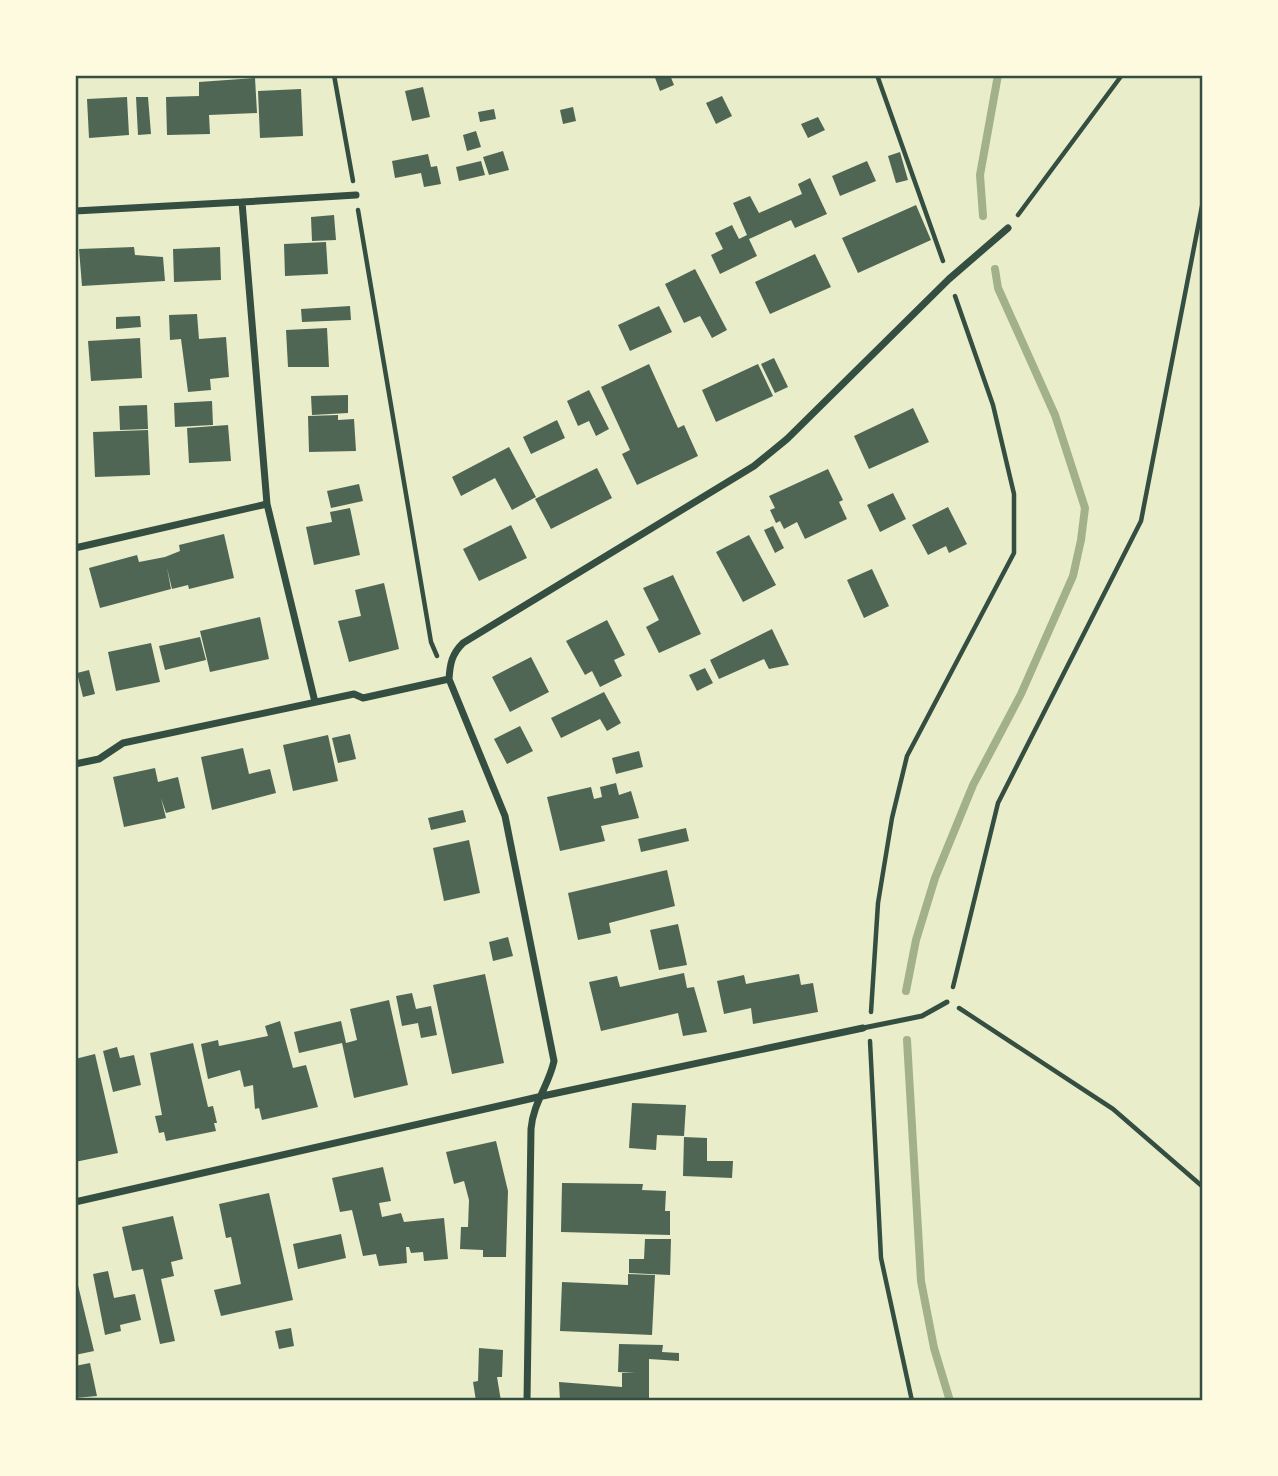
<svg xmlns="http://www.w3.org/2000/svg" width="1278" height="1476" font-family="Figtree,sans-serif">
	<rect width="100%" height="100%" fill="#e9edc9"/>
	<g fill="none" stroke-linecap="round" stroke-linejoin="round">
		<path stroke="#a3b18a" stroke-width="8" d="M983 216 980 175 998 75
			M906 991 916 940 935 878 973 785 1021 694 1073 576 1081 540 1085 508 1055 415 998 288 995 269
			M907 1040 921 1281 934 1348 950 1401"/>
	</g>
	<path fill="#4f6655" d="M654 75H670L674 85 660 91Z
		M255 78 257 113 209 115 210 134 167 135 166 97 199 96V82Z
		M423 87 430 117 412 121 405 91Z
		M301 89 303 136 260 138 258 91Z
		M722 96 732 116 716 124 706 103Z
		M127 97 129 135 89 138 87 99Z
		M136 97H148L151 134 138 135Z
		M573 107 576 121 563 124 560 110Z
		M494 109 496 119 480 122 478 112Z
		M818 117 825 130 808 138 801 124Z
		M476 131 481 147 467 151 463 135Z
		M503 151 509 170 489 175 483 157Z
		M900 152 908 180 896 183 888 156Z
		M428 154 431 167 437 166 441 184 424 187 421 173 395 178 392 161Z
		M481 161 485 175 459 181 456 167Z
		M867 161 876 181 840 196 832 176Z
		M810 178 827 214 795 228 791 220 749 239 757 256 720 274 711 255 723 249 715 233 732 225 739 239 747 235 733 203 750 196 759 213 802 194 798 184Z
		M916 205 931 240 858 273 842 238Z
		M334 215 336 240 312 241 311 217Z
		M326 242 328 274 285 276 284 244Z
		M134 247 135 255 163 257 165 281 82 286 79 249Z
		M220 247 221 280 174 282 173 249Z
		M815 254 831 287 770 314 755 282Z
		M695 269 727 330 712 338 700 316 684 323 665 284Z
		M350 306 351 320 302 322 301 309Z
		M659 306 672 332 630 351 618 325Z
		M197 314 199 339 226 337 229 377 210 379 211 390 188 392 181 339 170 340 169 315Z
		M140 316 141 327 116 329V317Z
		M327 328 329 367H288L286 330Z
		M140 338 142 378 91 381 88 341Z
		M774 358 788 387 775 393 761 364Z
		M649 364 678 428 684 425 698 456 637 485 622 454 630 450 601 387Z
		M758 364 773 396 716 422 702 390Z
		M589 390 609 429 596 436 589 421 578 426 567 401Z
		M348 395V413L312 415 311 396Z
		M212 401 213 425 175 427 174 403Z
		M147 405 148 429 120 430 119 406Z
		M913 408 929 442 869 469 854 436Z
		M338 415V420L354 419 356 451 309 452 308 416Z
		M557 420 565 438 531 454 523 437Z
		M228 425 231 461 189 463 187 428Z
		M148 430 150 475 95 477 93 432Z
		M509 447 536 497 512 510 495 478 461 496 452 477Z
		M597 468 612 498 551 529 535 499Z
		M828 469 843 500 839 502 847 519 805 539 797 522 784 529 780 521 776 523 770 510 775 508 769 496Z
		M359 484 363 501 331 508 327 491Z
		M893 493 906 519 880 532 867 505Z
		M948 507 967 544 949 553 946 546 928 555 912 525Z
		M350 508 360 555 314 565 306 527 332 522 330 512Z
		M511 525 527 558 479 581 463 549Z
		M773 526 784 548 775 553 764 530Z
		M224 534 234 578 189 589 188 585 172 589 167 568 171 589 100 608 89 568 137 555 139 562 165 557 180 551 179 545Z
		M749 535 776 585 743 602 716 552Z
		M872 569 889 606 864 618 847 580Z
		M673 575 701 634 659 653 646 627 659 620 643 588Z
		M384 583 399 649 349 662 338 621 361 616 355 590Z
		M260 617 269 659 210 672 200 631Z
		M607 620 625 655 614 660 622 676 600 687 592 671 585 675 566 641Z
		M772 629 789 665 769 669 764 659 719 679 710 660Z
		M200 637 206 660 165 670 159 646Z
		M151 643 160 682 116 691 108 652Z
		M531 657 549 692 510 712 492 677Z
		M705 668 713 683 697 691 689 675Z
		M89 670 95 694 83 697 77 673Z
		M604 692 621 723 607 731 600 719 561 738 551 718Z
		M520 726 533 751 507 764 494 739Z
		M350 734 356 759 338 763 332 738Z
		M328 735 338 781 293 791 283 745Z
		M243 748 249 774 270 769 276 793 212 810 201 757Z
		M639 751 643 767 616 774 612 758Z
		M155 768 158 782 178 777 185 808 166 813 161 798 166 818 124 827 113 777Z
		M616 783 619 795 631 791 639 818 601 826 605 841 560 851 547 797 591 787 594 799 602 797 600 787Z
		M463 810 466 822 431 830 428 818Z
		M686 828 689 841 641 852 638 839Z
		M469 840 480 893 444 901 433 848Z
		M667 870 675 906 609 923 611 933 578 940 568 893Z
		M678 924 687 965 659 970 650 930Z
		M508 937 513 956 493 961 489 942Z
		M684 973 687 988 694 987 707 1032 683 1036 678 1013 601 1031 589 982 617 976 620 987Z
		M485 974 504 1063 452 1074 433 985Z
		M799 974 801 985 813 983 818 1012 753 1024 751 1008 724 1014 717 981 744 975 746 984Z
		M412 993 416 1009 431 1006 437 1035 421 1038 418 1023 402 1026 396 996Z
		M389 1000 408 1085 354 1098 342 1043 299 1053 294 1032 341 1021 346 1043 357 1040 350 1009Z
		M280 1021 293 1068 306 1065 318 1107 262 1120 259 1108 255 1109 253 1085 244 1087 240 1070 208 1079 201 1044 218 1040 219 1046 268 1036 265 1026Z
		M193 1043 208 1107 213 1106 217 1123H214L216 1131 166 1141 164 1132 159 1133 155 1116 162 1115 150 1053Z
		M117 1047 120 1058 134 1055 141 1085 113 1092 103 1051Z
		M95 1054 118 1153 75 1162V1059Z
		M632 1103 686 1105 684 1136 657 1135 656 1150 629 1148Z
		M684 1137 707 1138V1161H733L732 1178 683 1176Z
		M496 1141 508 1191 506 1257H483V1250L460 1249 461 1227H468L469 1200 464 1181 454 1184 446 1152Z
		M383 1167 391 1201 379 1203 382 1217 401 1213 404 1222 444 1218 448 1259 424 1261 423 1252 411 1253 409 1247H406L407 1263 379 1266 376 1254 363 1256 352 1210 340 1212 332 1178Z
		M562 1183 643 1184 642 1190 666 1191 665 1211H670V1235L561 1232Z
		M269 1193 293 1300 221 1316 214 1290 241 1284 231 1237 226 1238 219 1204Z
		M173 1216 183 1259 171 1262 174 1276 161 1279 175 1341 160 1344 143 1269 132 1271 122 1227Z
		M341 1234 346 1258 298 1269 293 1244Z
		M645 1239H671L670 1275 629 1273V1259H644Z
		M108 1271 114 1298 135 1294 141 1320 120 1325 121 1331 105 1335 93 1274Z
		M75 1273 94 1351 75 1355Z
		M628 1274 655 1275 652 1335 560 1331 562 1282 628 1285Z
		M291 1328 294 1346 279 1349 275 1331Z
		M619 1344 663 1345 662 1352 679 1353V1361L649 1359V1401H560L559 1382 622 1387V1373H635L618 1372Z
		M479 1348 503 1350 502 1377H497L501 1401H476L473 1382 478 1381Z
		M90 1363 97 1396 75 1398V1366Z"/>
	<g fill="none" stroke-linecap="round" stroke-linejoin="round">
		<path stroke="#344e41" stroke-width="4.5" d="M334 75 353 181
			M877 75 943 261
			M358 210 431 642 437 656
			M1018 215 1122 75
			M953 987 998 803 1141 521 1203 201
			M959 1008 1113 1109 1203 1187
			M871 1012 878 903 892 818 907 756 1014 553V494L993 405 955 296
			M870 1041 881 1258 912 1401"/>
		<path stroke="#344e41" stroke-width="5" d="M863 1028 922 1016 947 1002"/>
		<path stroke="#344e41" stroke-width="7" d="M242 202 356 195
			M75 211 242 202 267 504 315 702
			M75 548 267 504
			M75 764 99 759 123 743 354 694 363 698 449 679
			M75 1202 538 1097 863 1028
			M527 1401 531 1129C533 1103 549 1085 554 1061L505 816 449 679C450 663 452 654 463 643L754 466 787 439 949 279 1008 228"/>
	</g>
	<rect width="1278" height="1476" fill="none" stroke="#fefae0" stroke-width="154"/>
	<rect x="77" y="77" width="1124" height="1322" fill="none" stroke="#344e41" stroke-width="2.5"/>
</svg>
